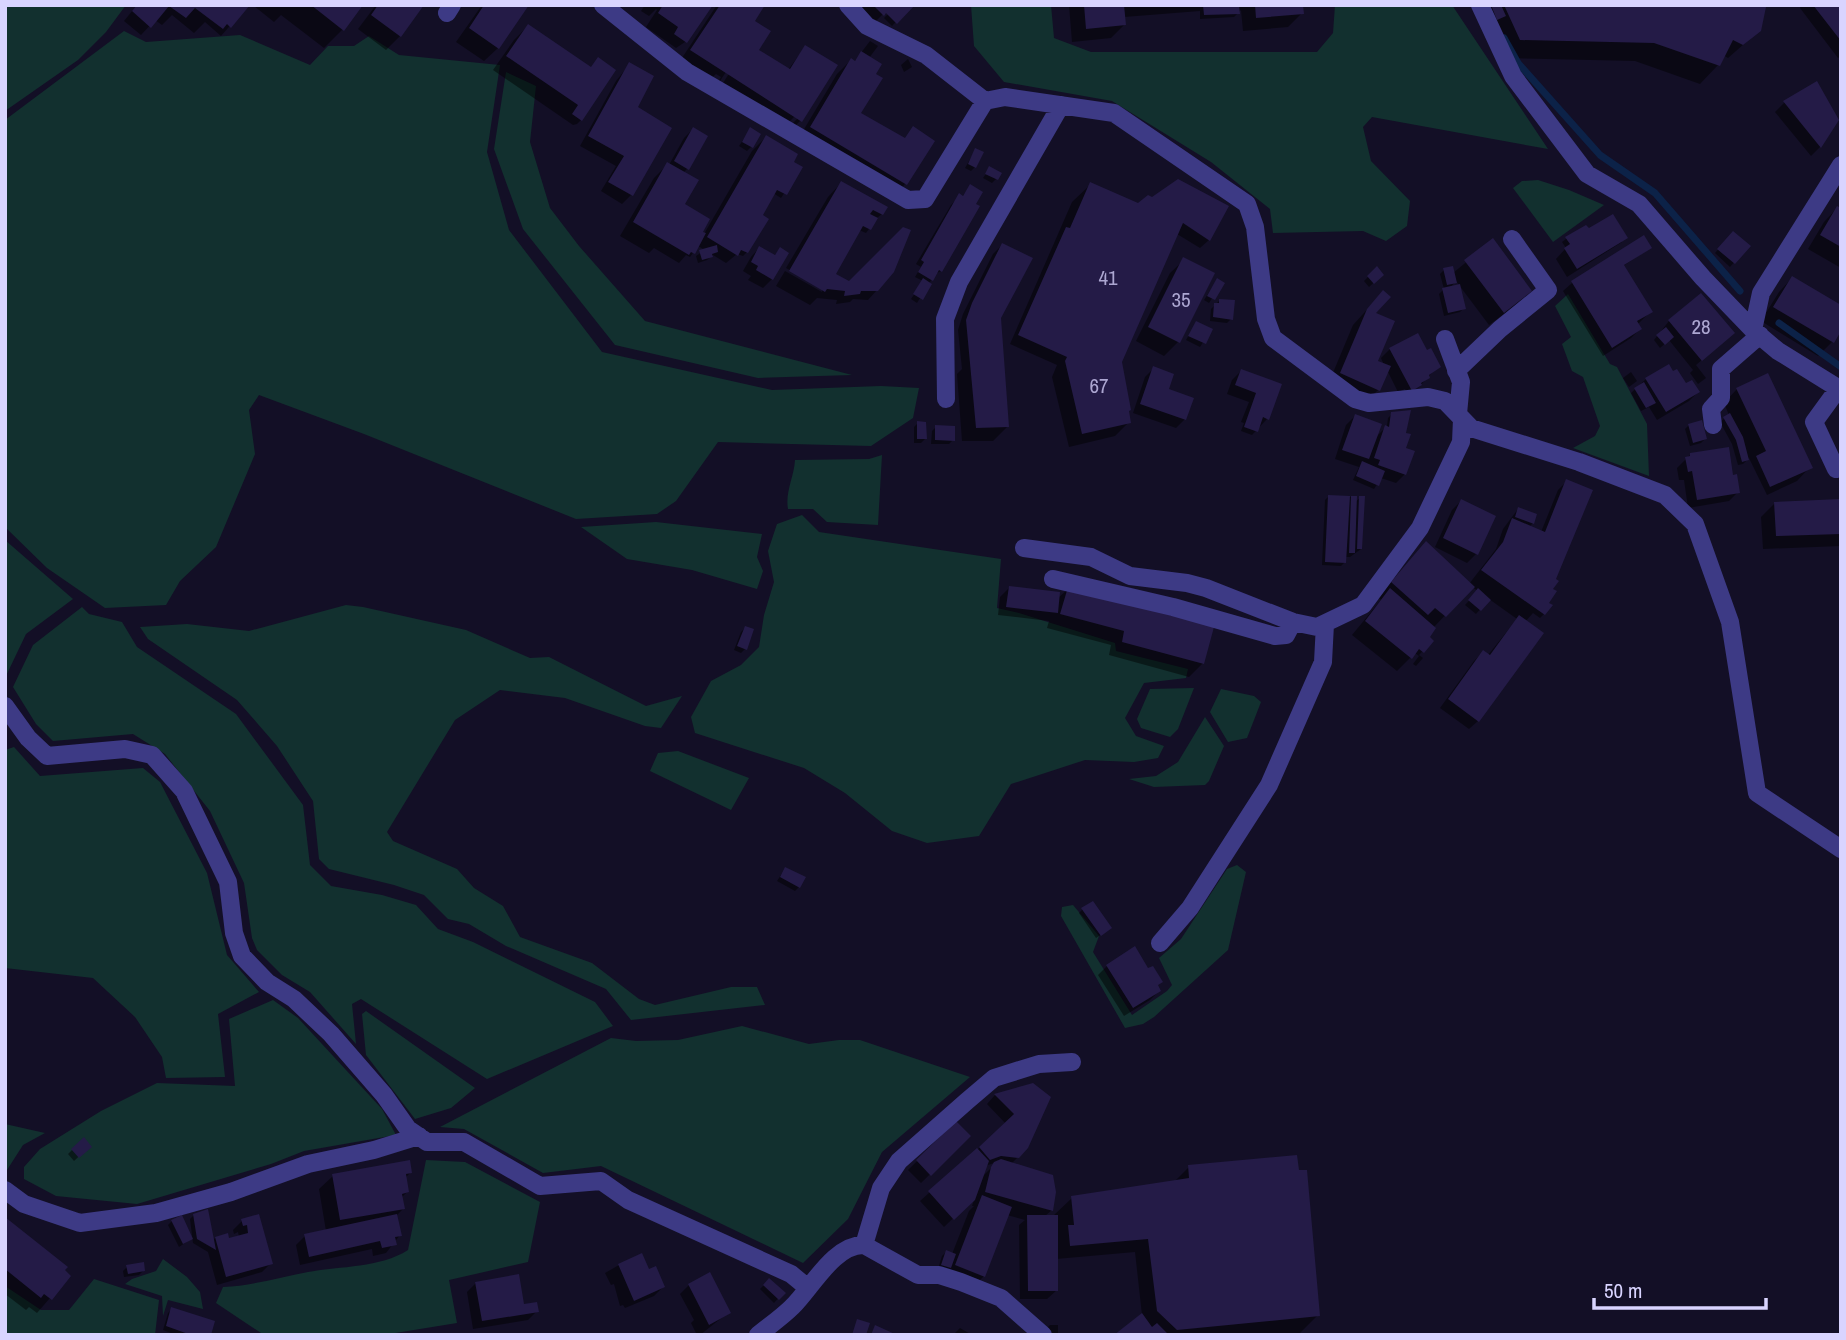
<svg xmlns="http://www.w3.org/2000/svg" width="1846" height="1340" font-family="'Archivo Narrow',sans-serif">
	<rect width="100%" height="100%" fill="#130f26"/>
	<path fill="#12302f" d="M5 5H126L106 32 78 60 5 111Z
		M971 5H1051L1054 38 1091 52H1317L1333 33 1335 5H1452L1548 149 1372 117 1363 127 1371 161 1410 201 1407 226 1386 241 1363 231 1273 233 1270 209 1211 162 1112 101 1004 82 974 46Z
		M124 31 146 42 240 35 310 65 328 46H354L369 36 399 55 500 65 487 152 509 230 602 352 772 390 881 386 919 388 913 418 871 446 718 442 676 501 657 514 576 519 364 434 259 395 249 410 255 454 216 547 180 581 166 605 105 608 47 568 5 527V120Z
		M506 72 536 86 530 142 550 208 579 246 645 321 852 375 758 378 615 345 523 229 494 149Z
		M1538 180 1569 190 1604 205 1553 242 1513 188 1522 181Z
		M1568 294 1610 364 1617 367 1647 424 1649 476 1573 448 1595 436 1600 426 1583 377 1572 371 1562 344 1571 337 1555 306Z
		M882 455 878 525 827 522 813 509H788C785 492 794 477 795 460L869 459Z
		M802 515 819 532 1001 559 997 608 1019 613 1115 643 1116 651 1188 669 1186 678 1144 683 1125 718 1136 736 1164 746 1158 758 1134 762 1085 760 1011 784 979 836 927 843 892 831 845 793 804 768 695 733 691 717 711 681 741 665 759 647 764 615 774 582 768 551 777 524Z
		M656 522 762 534 757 557 763 571 757 589 692 570 627 559 581 527Z
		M5 540 73 599 26 634 5 678Z
		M346 605 363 607 466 630 530 658 549 657 646 706 682 696 661 728 645 726 565 698 500 690 455 720 387 832 393 841 457 869 474 888 503 906 520 937 592 963 639 999 655 1005 731 987H757L765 1005 631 1020 606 989 506 946 469 924 448 919 424 895 394 885 329 869 319 859 313 801 277 746 237 700 148 639 140 627 187 624 249 631Z
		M82 607 89 614 122 622 137 647 236 714 303 805 310 865 331 886 382 895 416 905 438 929 473 942 595 1002 613 1026 487 1079 361 999 352 1004 356 1044 310 992 282 975 257 950 252 938 244 883 210 811 165 754 133 734 53 741 36 724 13 687 33 645Z
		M1194 688 1178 729 1170 737 1141 728 1137 719 1150 689Z
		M1221 689 1254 696 1261 702 1247 738 1228 742 1210 712Z
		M1205 717 1224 746 1209 781 1205 785 1154 787 1129 779 1156 776 1178 762Z
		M14 747 40 776 143 768 160 782 207 873 227 955 259 992 218 1014 225 1077 166 1078 162 1057 135 1017 93 978 5 968V750Z
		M678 751 749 778 731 810 650 771 658 753Z
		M1237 865 1246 872 1228 950 1154 1017 1143 1024 1125 1028 1061 916 1062 907 1073 905 1099 936 1093 952 1132 1015 1167 991 1172 985 1159 958 1181 939 1227 869Z
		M273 1000 298 1018 382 1109 396 1135 304 1151 271 1164 137 1204 56 1196 24 1179V1167L40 1149 101 1111 157 1083 235 1086 229 1019Z
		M366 1011 475 1088 451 1108 415 1119 366 1055 362 1014Z
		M742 1026 809 1044 839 1040H860L970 1077 882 1152 848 1219 803 1263 601 1166 543 1173 464 1129 440 1127 611 1038 636 1041 678 1040Z
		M5 1124 45 1133 23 1145 7 1170Z
		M426 1160 465 1162 540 1202 528 1262 449 1280 457 1323 383 1335H264L216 1303 223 1287C252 1286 280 1277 308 1272 341 1266 380 1268 408 1250Z
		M163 1259 187 1277 200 1292 203 1309 168 1300 163 1316 162 1296 125 1284 132 1279 156 1271Z
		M94 1279 159 1300 155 1335H5V1286L41 1310H69Z"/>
	<path fill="#0007" fill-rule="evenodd" d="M137 5H248L221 36 205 22 194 33 172 15 162 25 155 20 141 35 124 21Z
		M361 5 343 29 324 48 281 15 274 22 254 6Z
		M376 5H422L400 36 386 50 358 29Z
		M482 5H527L498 48 484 61 456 42Z
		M645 5H711L685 42 676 48 646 27 657 10 656 9 649 16 641 11Z
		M717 5H763L752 21 757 50 788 70 805 47 835 65 800 121 791 130 788 128 802 114 800 111 780 131 714 89 721 77 716 74 706 83 678 64ZM735 58H739L723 83 720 81Z
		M846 5H892L869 28Z
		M897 5H912L892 26 884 18Z
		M1069 5H1301L1302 13 1288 27 1243 31 1241 10 1234 17 1200 19V11L1124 17V25L1111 38 1072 42Z
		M1763 5 1760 30 1728 58 1723 55 1718 65 1700 84 1635 61 1501 58 1485 6Z
		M1801 5H1841V56L1838 58 1800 8Z
		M528 26 591 69 581 120 577 124 573 125 493 70 514 40Z
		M870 41 878 46 869 58 859 113 904 141H933L905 184 892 198 797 141 837 74 851 60 854 62Z
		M908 59 912 67 904 72 901 65Z
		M629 65 635 108 631 195 622 204 601 191 616 166 580 146 616 81Z
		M1816 83 1837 120 1820 147 1811 156 1775 112 1784 103Z
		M693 129 687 169 683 173 682 205 701 233 704 234 752 151 766 137 788 169 801 168 781 198 773 193 755 223 747 252 743 256 737 254 726 263 713 255 707 260 698 263 696 256 705 250 698 246 690 257 686 255 679 263 654 248 649 253 620 236 654 178 668 164 669 165 684 138Z
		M750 130 751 147 747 151 739 146Z
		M975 151V167L971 171 965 168Z
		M990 168 996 179 992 183 983 178Z
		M841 183 882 214 877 218 866 233 859 230 830 281 849 283 877 290 868 300 853 299 850 302 836 304 837 300 817 298 810 305 776 286 785 271 822 292V288L786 268 828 197Z
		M1091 184 1139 205 1226 207 1209 240 1200 248 1177 234 1120 362 1129 422 1115 436 1069 447 1052 377 1057 365 1010 344 1072 202Z
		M970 186 941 271 935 274 917 303 911 299 923 281 915 277 921 267 916 264 951 205 960 196 962 197Z
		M1837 208 1841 210V268L1808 249 1824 222Z
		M1733 233 1748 246 1730 267 1715 253Z
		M1644 238 1650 248 1623 266 1651 311 1637 325 1640 329 1631 338 1603 356 1563 291 1572 283Z
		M1566 239 1622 242 1567 277 1556 259 1566 248 1562 242Z
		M1492 241 1530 291 1516 305 1489 325 1456 281 1449 289 1464 308 1460 312 1444 316 1439 294 1444 289 1440 274 1444 270 1453 273Z
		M1002 245 1000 318 1007 427 993 441H962L957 374 962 369 958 330 963 314 993 254Z
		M759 248 774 256 780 249 772 279 763 288 748 280 751 276 743 271 751 257Z
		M1184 260 1178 342 1164 356 1136 341 1170 273Z
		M1376 269 1382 275 1369 287 1364 281Z
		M1792 278 1841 327 1832 342 1818 356 1761 321 1779 292Z
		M1217 280 1222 283 1209 303 1204 300Z
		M1383 292 1373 313 1375 363 1384 365 1381 358 1390 349 1426 352 1438 366 1419 387 1407 393 1405 389 1398 392 1387 370 1379 389 1365 403 1327 387 1353 325Z
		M1220 300 1231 319 1227 323 1210 321 1211 309Z
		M1669 321 1723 342 1696 365 1706 378 1698 384 1690 373 1693 370 1669 340 1660 348 1654 340Z
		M1196 323 1211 330 1200 347 1186 340Z
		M1154 368 1185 419 1176 428 1133 413 1145 377Z
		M1241 371 1279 385 1267 419 1252 435 1241 431 1244 423 1241 422 1249 402 1227 394 1232 380Z
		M1631 372 1637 381 1629 387 1623 378Z
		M1646 379 1685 386 1698 392 1689 401 1657 420 1649 407 1641 411 1631 393Z
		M1737 389 1810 467 1797 481 1767 495 1749 458 1743 464 1738 465 1732 444 1720 422 1729 415 1724 403Z
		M1392 414 1404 449 1405 474 1396 483 1381 478 1374 489 1353 480 1359 467 1335 459 1346 425 1355 416 1375 438 1387 426 1388 418Z
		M918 423 925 439 921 443H914V427Z
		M1689 425 1705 439 1701 443 1690 446 1685 429Z
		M936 427 953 440 949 444H931L932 431Z
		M1691 454 1732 477 1738 492 1729 501 1688 508 1684 480H1679L1677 468Z
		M1567 481 1551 589 1544 614 1540 618 1533 613 1525 622 1478 721 1469 729 1440 708 1474 661 1483 652 1488 655 1517 619 1489 599 1476 614 1465 605 1478 591 1472 587 1433 628 1422 643 1432 641 1419 655 1423 658 1416 666 1413 664 1419 656 1415 653 1397 671 1352 635 1381 600 1378 597 1426 543 1469 584 1496 549 1503 529 1518 509 1533 523 1529 527 1541 532 1558 490Z
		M1329 496 1355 497V502L1360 498 1361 549 1350 557H1345V562L1341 566 1322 565 1325 500Z
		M1841 500V546L1763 549 1761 517 1775 503Z
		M1461 501 1476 554 1467 563 1435 547 1452 510Z
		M1009 588 1057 599 1068 589 1203 663 1189 677 1109 655 1111 645 1047 628 1049 621 998 615 1000 597Z
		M745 628V649L741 653 734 650 741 632Z
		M785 869 799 887 795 891 777 881Z
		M1083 909 1105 932 1096 938 1079 913Z
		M1107 966 1156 986 1159 991 1150 1000 1124 1016 1098 975Z
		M1033 1085 1018 1157 1011 1164 1052 1210 1045 1216H1053L1072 1198 1173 1183 1189 1167 1318 1315 1299 1334 1292 1335H1117L1142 1315 1135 1252 1056 1259 1057 1290 1047 1299H1020L1019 1225 1025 1220 1007 1215 984 1276 970 1290 938 1269 942 1256 946 1252 952 1254 969 1211 974 1206H972L975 1197 944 1227 920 1201 1006 1124 987 1104 995 1095ZM997 1162 981 1178 985 1166Z
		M956 1123 969 1136 921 1183 908 1170Z
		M83 1139 90 1146 74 1161 68 1154Z
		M410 1173 405 1178 407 1192 401 1198 403 1209 396 1216 400 1235 386 1253 373 1256 372 1249 300 1265 296 1245 305 1236 326 1231 319 1189 333 1176Z
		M194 1215 212 1242 215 1238 228 1240 239 1237 238 1232 234 1234 233 1230 242 1221 258 1217 271 1263 262 1272 217 1285 208 1252 193 1243 190 1219Z
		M5 1219 69 1276 37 1313 29 1307 26 1310 5 1294Z
		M172 1221 191 1239 179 1247 168 1225Z
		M619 1265 648 1271 663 1287 654 1296 625 1308 623 1305 620 1306 614 1284 611 1285 605 1273Z
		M127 1267 143 1271 139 1275 124 1277 123 1271Z
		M769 1280 783 1293 774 1303 760 1289Z
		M476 1283 523 1306 537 1311 528 1320 473 1329 467 1292Z
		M689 1285 729 1312 700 1335H697L691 1323 694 1320 680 1294Z
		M172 1309 209 1335H176L163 1330 168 1313Z
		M1050 1325H1058V1335H1047L1046 1329Z
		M960 1328 972 1335H953Z"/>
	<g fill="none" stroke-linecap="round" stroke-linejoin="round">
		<path stroke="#0c2248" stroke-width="7" d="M1504 38 1518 63 1600 155 1655 193 1740 291
			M1779 323 1841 367"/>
	</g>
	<path fill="#241b47" d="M137 5H250L231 28 227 24 223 29 195 8 186 18 169 6 151 28 132 11Z
		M311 5H363L344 31Z
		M378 5H424L401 37 371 15Z
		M484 5H529L499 49 469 28Z
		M663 5H713L687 43 674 34 678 27 658 13Z
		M720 5H765L755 21 771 31 759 50 790 69 805 45 838 65 802 122 690 50Z
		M873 5H915L897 24 886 13 884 16Z
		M1084 5H1124L1126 25 1086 29Z
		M1203 5H1239L1240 14 1204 15Z
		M1255 5H1303L1304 14 1256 18Z
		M1491 5H1501L1506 16 1497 20Z
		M1504 5H1765L1766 7 1761 31 1743 45 1733 40 1720 66 1654 43 1520 40Z
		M1813 5H1841V41Z
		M528 24 591 67 598 57 616 70 582 121 572 114 578 105 506 56Z
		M861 51 882 64 876 74 883 78 861 113 905 138 913 126 935 141 907 185 810 127 851 58 855 61Z
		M629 62 654 76 638 107 672 128 633 196 608 182 624 156 588 136Z
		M1817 81 1839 120 1821 148 1783 101Z
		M693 127 708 136 689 170 674 161Z
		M750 127 761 134 753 148 742 142Z
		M766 135 798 154 794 162 803 167 787 195 777 190 763 215 769 219 748 253 741 250 738 256 707 237Z
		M975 148 984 152 976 168 968 164Z
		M667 162 699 180 685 204 710 219 703 232 706 233 695 254 691 252 689 255 633 222Z
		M989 166 1002 173 998 180 985 174Z
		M1178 179 1229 206 1210 241 1183 223 1122 362 1131 410 1129 411 1131 423 1082 434 1065 361 1067 357 1018 335 1066 227 1070 228 1090 182 1138 203 1148 195 1152 197Z
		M841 181 888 207 883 215 873 210 870 214 878 218 871 230 863 226 836 274 849 281 903 227 911 230 894 272 878 291H861L860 294 844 296 845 291 827 289 825 292 789 271Z
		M970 184 983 192 976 204 980 206 942 272 939 270 933 281 918 272 924 262 921 260 959 193 963 196Z
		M1837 206 1841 208V247L1820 235Z
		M1613 214 1628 238 1577 269 1564 248 1570 244 1565 237 1586 225 1589 228Z
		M1733 231 1751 246 1735 264 1717 249Z
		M1644 235 1652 248 1624 265 1653 312 1637 321 1642 329 1612 348 1571 281Z
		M1493 238 1532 291 1504 313 1464 260Z
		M1002 243 1033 258 1001 318 1009 427 976 428 966 320 972 303Z
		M717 245 718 252 712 254 713 257 702 260 699 250Z
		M759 246 775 255 780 247 789 253 773 280 756 270 758 266 751 262Z
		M1183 257 1215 273 1180 343 1148 327Z
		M1377 266 1384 275 1374 284 1367 276Z
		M1453 266 1457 283 1447 285 1443 268Z
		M1792 276 1841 305V331L1834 343 1773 307Z
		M923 278 932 284 923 300 913 294Z
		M1217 278 1225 283 1215 300 1207 296Z
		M1460 284 1466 309 1448 313 1442 288Z
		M1383 290 1391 297 1376 313 1395 321 1378 361 1391 366 1380 391 1340 373 1367 309Z
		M1701 293 1735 333 1702 361 1668 320Z
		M1219 299 1235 300 1233 320 1213 317 1214 303H1219Z
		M1196 321 1213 329 1206 344 1188 336Z
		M1666 327 1674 337 1665 345 1656 335Z
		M1418 333 1427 350 1431 348 1441 367 1429 375 1430 378 1421 383 1422 385 1412 391 1389 348Z
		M1669 364 1673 371 1677 369 1686 383 1692 380 1700 392 1666 412 1645 378Z
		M1153 366 1174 374 1169 389 1194 398 1186 420 1140 404Z
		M1241 369 1282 384 1269 420 1263 417 1258 432 1244 427 1256 393 1235 385Z
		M1768 373 1813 468 1770 487 1756 456 1766 451 1736 388Z
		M1644 382 1656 403 1646 408 1634 388Z
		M1411 410 1406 433 1411 434 1406 448 1415 451 1406 475 1378 465 1380 460 1374 458 1385 425 1389 427 1391 412Z
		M1730 413 1743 437 1749 460 1742 462 1736 440 1723 417Z
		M1355 414 1382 424 1369 459 1342 450Z
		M1702 420 1707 439 1693 443 1688 424Z
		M917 421 926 422 927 439H917Z
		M935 425 955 426V441L935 440Z
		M1729 447 1733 475 1737 474 1740 493 1697 500 1692 471 1688 472 1685 457 1690 456V453Z
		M1362 461 1385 471 1379 486 1356 476Z
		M1566 479 1593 490 1556 579 1559 581 1553 589 1557 591 1549 603 1553 605 1545 615 1481 570 1503 542 1512 518 1545 532Z
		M1328 495 1350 496 1346 563 1325 562Z
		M1351 496H1357L1355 553H1349Z
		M1359 496H1365L1362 549H1357Z
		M1461 499 1496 516 1478 555 1443 538Z
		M1841 499V534L1776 536 1774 502Z
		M1518 507 1537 514 1534 524 1515 517Z
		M1426 541 1475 587 1446 617 1435 608 1428 615 1391 582Z
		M1009 586 1060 592 1058 613 1006 607Z
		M1068 587 1214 627 1204 664 1122 642 1124 631 1060 614Z
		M1390 588 1436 628 1430 637 1434 641 1424 653 1419 649 1412 659 1365 621Z
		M1478 588 1491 600 1481 611 1468 600Z
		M1519 615 1544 633 1479 722 1448 699 1483 650 1490 655Z
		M745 626 754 629 747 650 737 646Z
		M785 867 806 877 800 888 780 877Z
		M1093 901 1112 928 1101 936 1081 908Z
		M1135 946 1148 968 1153 966 1163 982 1158 985 1161 991 1133 1008 1106 965Z
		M1033 1083 1051 1097 1028 1148 1019 1158 1001 1156 990 1160 979 1147 1014 1114 994 1094Z
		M956 1121 971 1136 931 1176 916 1160Z
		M84 1137 92 1147 79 1158 71 1149Z
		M977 1148 989 1161 975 1200 954 1220 928 1191Z
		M1297 1155 1299 1170H1307L1320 1316 1177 1330 1157 1311 1148 1239 1070 1246 1068 1225H1074L1071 1196 1189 1178 1188 1165Z
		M1001 1159 1053 1175 1056 1192 1053 1211 985 1192 991 1167 994 1162Z
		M410 1160 412 1173 406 1174 409 1192 402 1194 405 1209 340 1220 332 1174Z
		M982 1195 1012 1207 985 1277 955 1265Z
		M208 1209 216 1250 197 1239 193 1214Z
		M259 1214 273 1264 226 1277 215 1237 228 1233 229 1238 248 1233 247 1225 243 1226 241 1219Z
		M397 1214 402 1236 395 1237 397 1245 382 1248 380 1241 309 1257 304 1234Z
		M182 1215 193 1239 183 1244 171 1220Z
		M1027 1215H1058V1291H1028Z
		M5 1217 68 1267 65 1270 71 1276 52 1300 44 1294 41 1298 5 1269Z
		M946 1250 956 1254 951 1268 941 1265Z
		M642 1253 649 1269 656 1266 665 1287 634 1301 618 1264Z
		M144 1262 145 1271 128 1274 126 1265Z
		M710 1272 731 1313 709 1325 688 1284Z
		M519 1274 524 1304 537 1302 539 1312 482 1321 475 1282Z
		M769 1278 786 1293 779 1300 763 1285Z
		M171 1307 215 1321 211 1335H191L166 1326Z
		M1142 1313 1152 1327 1157 1323 1169 1335H1114Z
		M857 1319 870 1323 866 1335H852Z
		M875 1325 897 1335H871Z"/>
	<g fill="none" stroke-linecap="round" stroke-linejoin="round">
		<path stroke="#3d3a85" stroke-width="18" d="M603 5 687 72 908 200 925 199 985 101
			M848 5 867 26 926 55 985 101 1005 97 1114 113 1247 204 1255 227 1266 319 1273 338 1355 399 1369 403 1428 397 1445 401 1471 428 1579 462 1665 495 1695 524 1730 622 1757 793 1841 849
			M1480 5 1513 76 1587 174 1639 204 1703 278 1753 330
			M447 13 452 5
			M1841 165 1761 293 1753 330 1778 351 1841 390
			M1445 339 1461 382 1458 414
			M1456 371 1500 329 1548 290 1512 239
			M946 399 945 319 959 282 1061 105
			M1713 425 1711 409 1721 398V369L1760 335
			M1836 469 1814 422 1838 389
			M1024 548 1091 557 1130 576 1187 583 1206 588 1293 622 1317 627 1363 605 1420 528 1461 442 1462 419
			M1053 579 1173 607 1275 636 1286 635 1293 622
			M5 706 28 738 47 756 125 749 152 755 184 791 228 882 234 933 242 956 267 982 294 999 331 1034 384 1095 408 1129 427 1142H464L540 1186 601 1181 628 1200 791 1274 808 1288
			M1160 943 1190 908 1269 785 1323 662 1325 624
			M5 1190 24 1204 80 1223 156 1213 231 1192 308 1164 374 1150 419 1136
			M864 1245 881 1188 899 1161 967 1101 994 1078 1039 1064 1072 1062
			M758 1335C769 1326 782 1317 792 1307 811 1289 834 1244 864 1245L918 1275H939L961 1282 1001 1298 1043 1335"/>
	</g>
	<g text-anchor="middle" stroke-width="5" stroke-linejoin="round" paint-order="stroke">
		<g font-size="21" fill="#aca6d1">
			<text x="1108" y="285">41</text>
			<text x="1181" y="307">35</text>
			<text x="1701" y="334">28</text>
			<text x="1099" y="393">67</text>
		</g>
	</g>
	<rect width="1846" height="1340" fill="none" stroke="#d9d4ff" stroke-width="14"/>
	<path d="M1594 1298v10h172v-10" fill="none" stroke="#d9d4ff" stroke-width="3.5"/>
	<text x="1604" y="1298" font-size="21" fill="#d9d4ff" stroke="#130f26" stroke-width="5" paint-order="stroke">50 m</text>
</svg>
